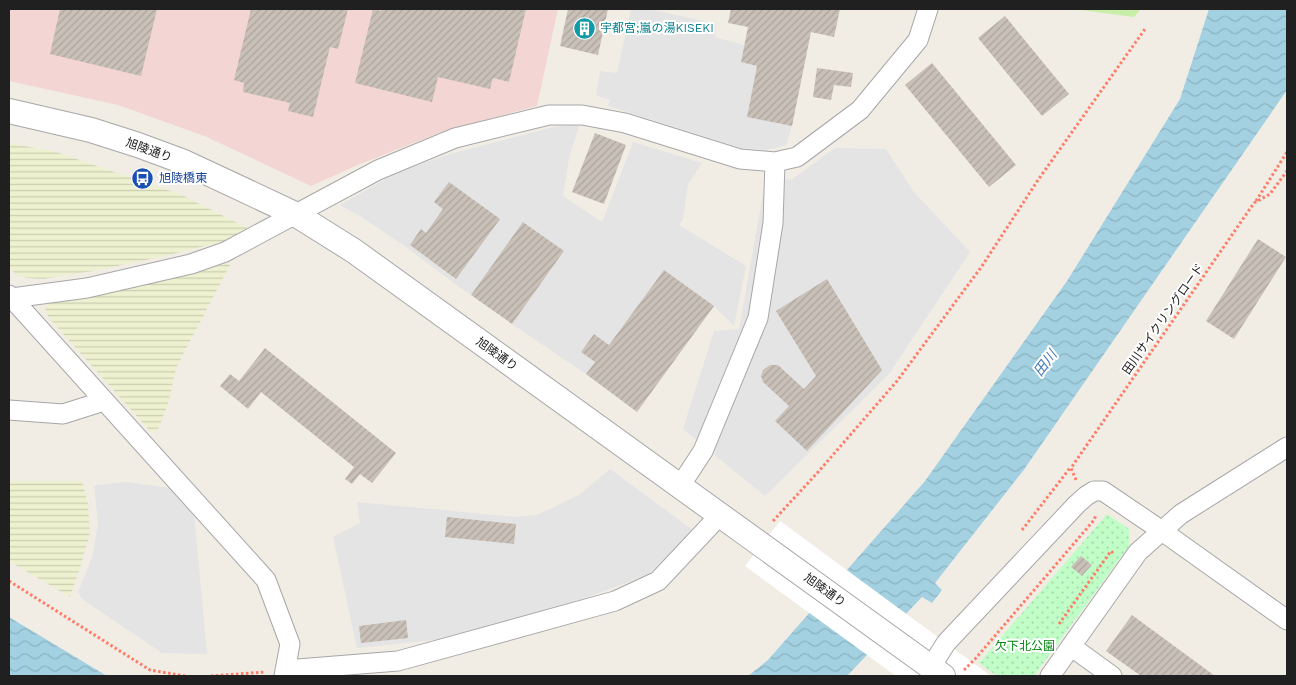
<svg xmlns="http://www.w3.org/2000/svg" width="1296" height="685" font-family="'Work Sans','Noto Sans JP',sans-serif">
	<defs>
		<pattern id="farmland-rules" width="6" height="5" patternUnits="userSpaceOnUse" patternTransform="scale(1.25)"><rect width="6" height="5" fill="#edf1cf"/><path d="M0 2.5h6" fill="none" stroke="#cbceb1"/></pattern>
		<pattern id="park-dots" width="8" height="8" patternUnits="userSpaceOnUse" patternTransform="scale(1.25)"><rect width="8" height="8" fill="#c0fdc7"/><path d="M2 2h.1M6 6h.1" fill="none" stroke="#a5d9ab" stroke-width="1.8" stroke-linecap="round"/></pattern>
		<pattern id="water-waves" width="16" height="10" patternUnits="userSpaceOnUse" patternTransform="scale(1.25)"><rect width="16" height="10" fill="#a3d1e1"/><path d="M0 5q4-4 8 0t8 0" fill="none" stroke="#8cb3c1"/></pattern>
		<pattern id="building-hatch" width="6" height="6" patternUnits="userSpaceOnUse" patternTransform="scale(1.25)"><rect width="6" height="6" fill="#c9c0b8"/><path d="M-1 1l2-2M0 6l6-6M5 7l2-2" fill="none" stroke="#aca59e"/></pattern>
	</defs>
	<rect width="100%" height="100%" fill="#f1ede5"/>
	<path fill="#f3d6d3" d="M9 9H558L537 106 444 131 360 164 311 186 207 137 118 105 9 81Z"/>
	<path fill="url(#farmland-rules)" d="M9 143 56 152 182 195 247 228 228 240 165 256 93 271 43 279 27 278 15 274 9 266Z
		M231 263 176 368 168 404 157 432 150 431 49 318 45 308 52 301Z
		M9 481H82L88 504 90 533 80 568 70 597 9 561Z"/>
	<path fill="#c8eea8" d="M1073 9H1141L1134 17Z"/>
	<path fill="url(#park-dots)" d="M1107 514 1129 529V546L1034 676H997L979 663Z"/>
	<path fill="#e4e4e4" d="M631 9H649L716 24 715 37 744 45 741 62 757 66 747 117 792 126 786 145 766 150 742 148 608 106 610 100 596 95 600 71 617 73Z
		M580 123 569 158 563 196 602 222 633 142 702 163 688 184 683 219 679 225 746 266 734 326 714 306 664 270 609 345 594 334 581 352 595 362 586 374 512 324 564 252 524 222 471 295 459 287 406 247 363 218 340 205 394 174 446 155 554 127Z
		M835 148 886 149 914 192 970 252 889 374 765 496 683 429 714 331 739 329 766 177 791 180Z
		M610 469 694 531 647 575 564 606 444 639 357 648 333 537 360 523 357 502 515 517 537 515 579 495Z
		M126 482 170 488 194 513 207 654 162 653 82 599 78 592 92 558 98 524 94 486 98 485Z"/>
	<path fill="url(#water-waves)" d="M1209 9H1287V90L1023 471 935 583 942 590 932 603 922 597 847 676H748L768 660 925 481 1067 281 1180 99Z
		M9 617 107 676H9Z"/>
	<path fill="#fff" d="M780 521 946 643 991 676H896L745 566Z"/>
	<path fill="url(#building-hatch)" d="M60 9H157L141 76 50 54Z
		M251 9H348L338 49 330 47 313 117 288 111 290 103 243 92 244 83 234 80Z
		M373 9 381 11 382 9H526L509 82 493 78 490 89 438 77 432 102 355 83Z
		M568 9H608L598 55 560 46Z
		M731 9H840L834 37 811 32 792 126 747 117 757 66 741 62 748 27 728 23Z
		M1005 16 1069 94 1042 116 978 38Z
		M932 63 1016 165 989 187 905 85Z
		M817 68 853 73 851 87 834 85 831 100 813 97Z
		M595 133 626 145 604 204 572 192Z
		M449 182 500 219 456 279 410 245 421 229 426 233 443 209 434 202Z
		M523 222 564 251 512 324 471 295Z
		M1258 239 1286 257 1234 339 1206 321Z
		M664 270 714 306 637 412 586 374 595 362 581 352 594 334 609 345Z
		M827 279 882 370 807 451 775 421 789 406 763 382 761 376 763 370 770 365H778L804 389 816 376 776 311Z
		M265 348 396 453 372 483 360 474 352 484 345 479 354 467 261 392 248 409 220 386 230 374 239 381Z
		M447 517 516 524 514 544 445 537Z
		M1081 556 1092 565 1082 576 1071 567Z
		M1132 615 1215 676H1141L1106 651Z
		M406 620 408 638 361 643 359 626Z"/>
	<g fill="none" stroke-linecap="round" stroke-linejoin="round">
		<defs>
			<path id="minor" d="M9 295 266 580 290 644 284 676
				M12 298 87 288 191 264 225 252 378 170 455 138 549 115H582L625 123 740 159 775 162 797 157 860 110 918 40 928 9
				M9 410 63 414 104 401
				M680 486 703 451 758 318 773 223 775 162
				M1072 647 1112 676
				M931 667 946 643 1077 504 1086 496 1094 491H1103L1162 531 1287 620
				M285 670 398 661 615 601 658 581 720 515
				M1050 676 1138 552 1181 514 1287 447"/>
			<path id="tertiary" d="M9 111 91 130 138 145 184 162 295 214 354 251 943 676"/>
		</defs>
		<use href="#minor" stroke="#a7a7a7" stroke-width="21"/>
		<use href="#tertiary" stroke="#a7a7a7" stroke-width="26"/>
		<path stroke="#ff7d68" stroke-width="3" stroke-dasharray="2.5 2.5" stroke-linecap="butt" d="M1256 201 1287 152
			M1076 480 1071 468 1254 203 1270 194 1287 171
			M773 521 819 471 897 381 982 266 1038 180 1145 29
			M1022 530 1070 468
			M9 581 150 670 185 676
			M1059 624 1111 551 1113 553
			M964 670 976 658 1094 520 1096 515
			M211 676 265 672"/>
		<use href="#minor" stroke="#fff" stroke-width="19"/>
		<use href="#tertiary" stroke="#fff" stroke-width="24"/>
	</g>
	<defs>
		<symbol id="building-disc" viewBox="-11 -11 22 22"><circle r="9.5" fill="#0f9aa8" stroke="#fff"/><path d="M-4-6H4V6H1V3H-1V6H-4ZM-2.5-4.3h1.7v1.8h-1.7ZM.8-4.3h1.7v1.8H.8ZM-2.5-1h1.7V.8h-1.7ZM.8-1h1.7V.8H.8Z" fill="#fff"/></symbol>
		<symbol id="bus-disc" viewBox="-11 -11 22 22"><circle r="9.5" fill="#1a4fb4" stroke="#fff"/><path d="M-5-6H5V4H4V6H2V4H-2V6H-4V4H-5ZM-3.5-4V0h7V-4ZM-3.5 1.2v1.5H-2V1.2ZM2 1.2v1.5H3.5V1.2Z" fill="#fff"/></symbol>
	</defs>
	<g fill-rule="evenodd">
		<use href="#building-disc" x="572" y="16" width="25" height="25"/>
		<use href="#bus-disc" x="130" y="166" width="25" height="25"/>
	</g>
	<g text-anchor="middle" stroke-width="4" stroke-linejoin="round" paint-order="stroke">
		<g font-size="12" fill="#0d838f" stroke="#fff" text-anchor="start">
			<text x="600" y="32">宇都宮;嵐の湯KISEKI</text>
		</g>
		<g font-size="12" fill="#202020" stroke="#fff">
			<text transform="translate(149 150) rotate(20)" y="4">旭陵通り</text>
			<text transform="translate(1163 319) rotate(-55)" y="4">田川サイクリングロード</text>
			<text transform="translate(497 354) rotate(36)" y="4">旭陵通り</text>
			<text transform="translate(825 590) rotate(36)" y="4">旭陵通り</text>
		</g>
		<g font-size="12" fill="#164399" stroke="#fff" text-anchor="start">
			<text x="159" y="182">旭陵橋東</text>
		</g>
		<g font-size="12" fill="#048713" stroke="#fff">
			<text x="1025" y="650">欠下北公園</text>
		</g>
		<g font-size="14" font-style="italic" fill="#4479b7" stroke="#fff">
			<text transform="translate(1045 363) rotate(-53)" y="5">田川</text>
		</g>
	</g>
	<rect width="1296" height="685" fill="none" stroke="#202020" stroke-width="20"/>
</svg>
